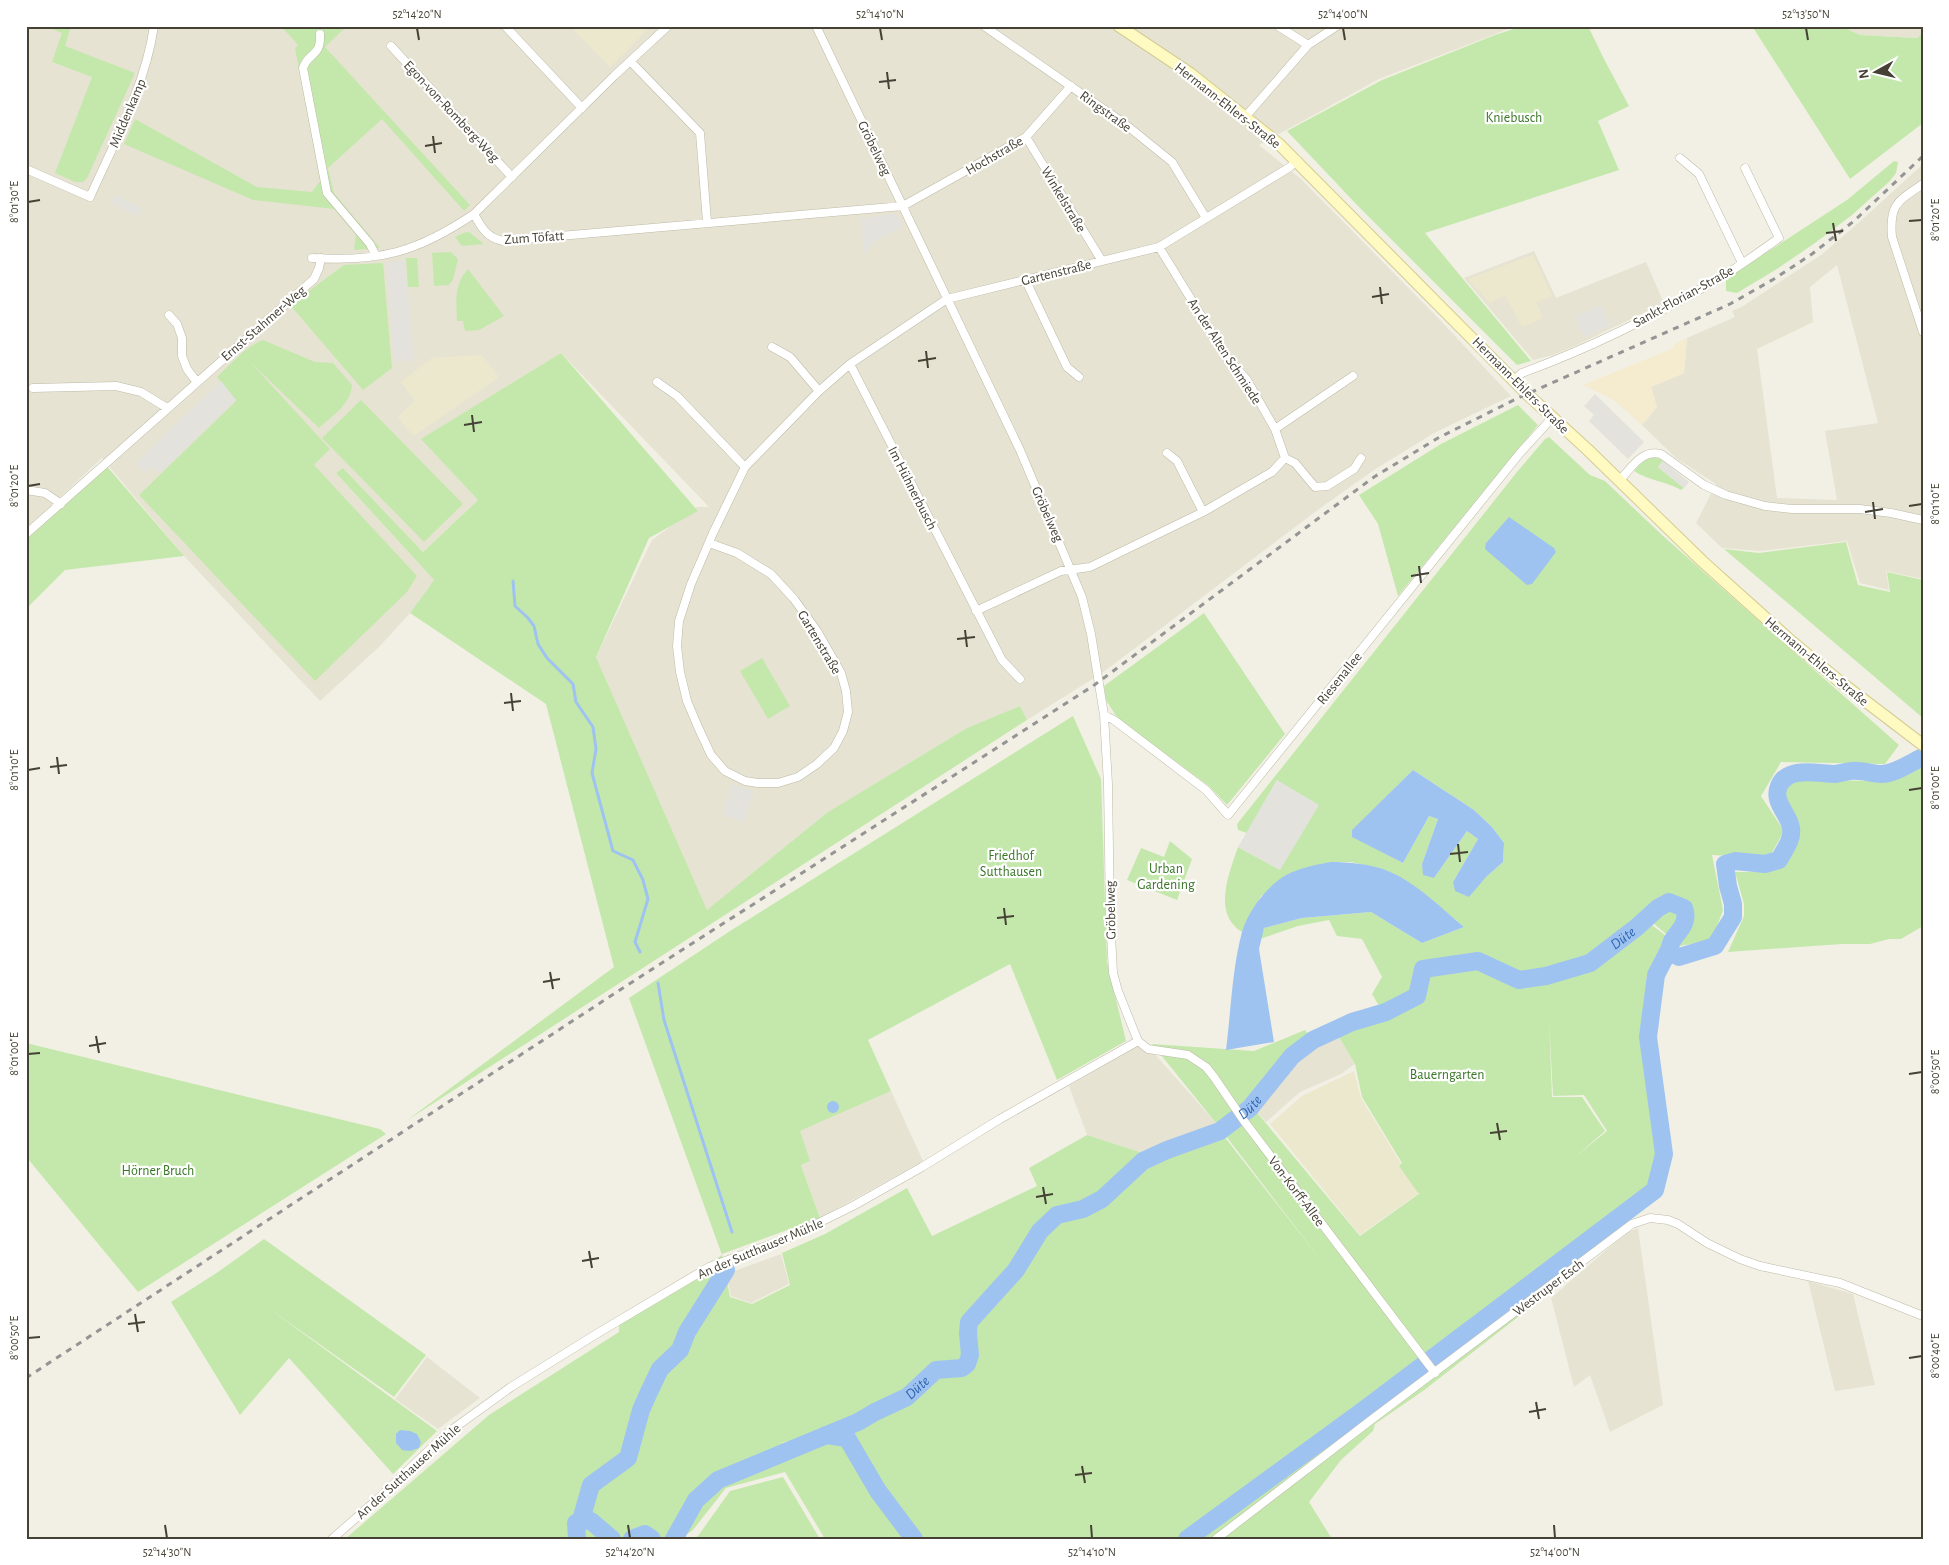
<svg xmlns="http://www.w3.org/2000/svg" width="1949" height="1565" font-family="'Alegreya Sans',sans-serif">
	<rect width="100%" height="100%" fill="#f2f0e4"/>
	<path fill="#e6e3d2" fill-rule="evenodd" d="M26 26H1516L1379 79 1259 145 1301 179 1441 321 1511 396 1434 433 1374 470 1319 509 1102 673 1027 720 1020 706 967 728 828 812 707 911 596 657 652 540 697 507H709L561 353 422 439 478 500 423 552 343 468 336 473 434 580 410 613 380 646 320 701 184 556 102 458 26 529Z
		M1840 26H1923V32L1917 38 1860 35Z
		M1923 164V579L1886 571 1889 590 1860 583 1847 541 1760 551 1722 548 1696 523 1716 484 1676 458 1642 425 1657 407 1651 387 1684 373 1687 338 1735 317 1732 311 1743 306 1821 255 1855 226ZM1837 265 1878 423 1825 431 1837 500 1777 498 1757 349 1813 322 1810 287Z
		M1534 251 1556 298 1646 262 1664 303 1577 345 1553 355 1533 360 1464 278Z
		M1336 1032 1355 1064 1341 1074 1300 1092 1266 1122 1254 1109 1314 1043Z
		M1144 1042 1216 1123 1146 1154 1087 1135 1069 1086Z
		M891 1091 923 1161 820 1218 801 1164 800 1131Z
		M1638 1228 1663 1405 1610 1432 1590 1375 1574 1387 1551 1298 1626 1233Z
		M781 1254 789 1284 751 1303 731 1296 726 1274Z
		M1808 1281 1853 1294 1875 1385 1835 1391Z
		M427 1357 480 1398 438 1429 395 1399Z"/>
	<path fill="#f5ebcf" d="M1687 338 1684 373 1651 387 1657 407 1642 425 1614 400 1583 385 1674 348V345Z"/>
	<path fill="#ece8ce" d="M570 26H651L610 67Z
		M1533 255 1552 296 1536 302 1543 318 1522 327 1505 295 1490 303 1468 279Z
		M482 355 499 377 414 436 397 417 415 401 401 382 432 358Z
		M1354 1071 1361 1098 1419 1193 1360 1235 1270 1124 1302 1096Z"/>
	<path fill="#c4e8ac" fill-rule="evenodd" d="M44 26H71L65 46 135 73 87 178 83 182H75L55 173 92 77 52 62 62 33Z
		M281 26H347L325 47 470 205 464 211 382 119 328 168 334 193 380 248 354 250 356 235 334 209 253 200 124 144 135 119 257 187 312 192 320 181 295 48 298 45Z
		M1523 26H1588L1604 59 1629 106 1598 121 1619 170 1425 233 1531 361 1517 365 1357 205 1287 131 1382 80 1495 35Z
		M1752 26H1840L1860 35 1917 38 1923 32V123L1850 179Z
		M1894 161 1898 162 1896 173 1890 181 1852 215 1815 243 1777 269 1737 293 1726 291V279L1847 200Z
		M469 232 484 244 462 246 455 237 463 233Z
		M451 252 458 259 453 280 449 285 434 286 432 253Z
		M406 258H417L419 287H408Z
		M383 263 392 368 363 390 290 305 344 265Z
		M468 269 504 316 479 330 465 331 463 321H457C456 301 454 284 468 269Z
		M263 340 315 362 333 363 352 385C351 404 332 416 319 428L250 362 330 449 314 465 417 576 407 592 315 681 139 495 236 401 217 377C231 364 245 347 263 340Z
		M561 353 698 511 649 538 596 657 707 910 828 812 967 728 1020 706 1027 720 406 1121 614 967 546 704 410 613 434 580 336 473 343 468 423 552 478 500 421 439Z
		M361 400 463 504 424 542 322 438Z
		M1518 405 1538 425 1398 596 1378 524 1359 495 1441 444Z
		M1549 437 1590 475 1605 481 1662 535 1899 745 1885 764 1781 762 1761 796 1784 831 1769 858 1712 855 1723 910 1712 940 1680 946 1653 923 1603 953 1547 972 1520 977 1479 959 1422 967 1414 996 1382 1011 1372 994 1382 977 1362 939 1337 936 1329 920 1298 926 1260 939 1264 928 1302 918 1371 912 1422 943 1464 927 1418 889 1388 871 1351 862H1330L1261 896 1242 932C1212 914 1229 873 1238 847L1280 870 1277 780 1247 833 1238 830 1237 824 1517 472 1545 439ZM1413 770 1474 810 1492 827 1504 843 1503 862 1486 877 1453 882 1478 839 1467 831 1434 878 1422 864 1438 819 1429 816 1403 863 1352 836 1353 830Z
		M1649 457H1656L1663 461 1658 467 1684 488 1681 490C1666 481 1649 481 1634 471L1644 459Z
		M104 463 184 556 65 570 26 609V537Z
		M1846 542 1858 585 1890 592 1887 572 1923 580V718L1724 549 1759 553Z
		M1204 613 1285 734 1227 805 1209 786 1118 719 1106 700 1104 686Z
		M762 658 790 706 768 719 740 671Z
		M1073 716 1101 779 1107 962 1126 1041 1057 1080 1010 964 868 1040 891 1091 800 1131 810 1161 801 1165 820 1218 722 1254 730 1297 752 1304 790 1285 782 1253 825 1234 907 1188 932 1236 1037 1186 1029 1168 1087 1135 1146 1154 1148 1168 1167 1150 1220 1131 1323 1263 1216 1123 1152 1044 1254 1051 1305 1030 1314 1043 1254 1109 1360 1236 1420 1193H1418L1399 1166 1402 1163 1362 1097 1355 1064 1336 1032 1353 1023 1387 1014 1419 997 1425 971 1478 964 1519 982 1546 979 1547 982 1595 969 1652 925 1666 936 1647 974 1641 1037 1657 1153 1648 1188 1612 1212 1626 1233 1423 1391 1375 1424 1373 1431 1341 1460 1309 1502 1332 1539H825L785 1472 726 1488 693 1530 680 1539H345L489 1415 619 1332V1321L722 1255 629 998 730 931ZM1549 1020 1553 1096 1584 1095 1607 1131 1575 1157 1605 1131 1582 1097H1552ZM926 1379 907 1397 879 1410V1409ZM868 1416 858 1422 847 1438 779 1443 825 1435Z
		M1923 762V926L1901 939H1889L1870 944H1842L1728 952 1744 916V904L1735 872H1768L1781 867 1796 845 1799 828 1785 798 1787 786 1797 780 1887 781 1913 769Z
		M1170 841 1192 859 1177 900 1127 880 1141 848 1164 857Z
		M26 1043 380 1129 386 1134 138 1292 28 1159 26 1160Z
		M264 1239 426 1355 394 1397 267 1307 437 1431 393 1474 289 1358 240 1415 171 1302 218 1272Z
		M783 1477 820 1539H692L698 1536 730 1491Z"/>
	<path fill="#e3e2dd" d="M115 195 142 208 138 216 111 203Z
		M894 214 899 217 903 227 876 240 864 255 860 218Z
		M405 261 414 360 395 362 386 262Z
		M1601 305 1610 326 1584 337 1575 316Z
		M221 381 236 400 160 473 152 466 145 473 136 463Z
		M1595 394 1644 442 1628 459 1589 421 1594 415 1584 406Z
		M1663 461 1689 482 1684 488 1658 467Z
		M1277 780 1319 805 1280 870 1238 847Z
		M732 784 754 791 744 822 723 815Z"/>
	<path fill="#9fc3f1" d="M1509 517 1554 548 1556 552 1532 584 1527 585 1485 549 1486 543Z
		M1413 770 1474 810 1492 827 1504 843 1503 862 1486 877 1469 897 1455 891 1453 882 1478 839 1467 831 1434 878 1423 875 1422 864 1438 819 1429 816 1403 863 1352 837V830Z
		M1330 862C1349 862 1371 864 1388 871 1417 883 1441 908 1464 927L1422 943 1371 912 1302 918 1264 928 1259 949 1274 1042 1226 1050C1231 1011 1232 969 1242 932 1248 911 1267 886 1286 875 1300 868 1315 865 1330 862Z
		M827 1107a6 6 0 1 1 12 0a6 6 0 1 1-12 0Z
		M400 1430 410 1431 417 1434 421 1442 419 1448 410 1451 402 1450 396 1443V1434Z"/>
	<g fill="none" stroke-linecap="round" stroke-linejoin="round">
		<path stroke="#9fc3f1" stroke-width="3" d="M513 581 515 606 528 618 534 626 538 644 547 658 573 684 576 702 593 727 596 749 592 773 613 851 633 860 643 880 648 899 635 942 640 952
			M658 983 664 1020 732 1232"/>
		<g stroke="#9fc3f1" stroke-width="18">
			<path d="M826 1435 847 1438 878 1491 914 1539"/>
			<path d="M581 1520 591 1485 628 1458 641 1410 649 1392 660 1369 680 1350 687 1332 726 1270"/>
			<path d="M577 1539 576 1523 581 1520 591 1521 612 1539"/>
			<path d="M632 1539 645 1534 652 1539"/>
			<path id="s1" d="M674 1539 696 1500 718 1480 858 1422 875 1412 907 1397 936 1370 962 1368 967 1364 970 1355 968 1333 969 1322 1016 1270 1040 1231 1057 1215 1083 1209 1102 1199 1143 1161 1167 1150 1220 1131 1250 1108 1292 1056 1313 1040 1352 1022 1386 1012 1417 996 1423 969 1478 961 1519 980 1546 976 1590 963 1637 927 1658 908 1669 902 1684 908C1692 930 1665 936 1671 953L1679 957 1715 946 1733 917V904L1728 886 1725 864 1735 861 1765 864 1779 860C1784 850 1793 840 1791 828 1789 814 1772 802 1779 786 1788 765 1819 774 1835 774 1843 773 1850 770 1858 771 1866 771 1873 774 1881 774 1895 774 1910 763 1923 757"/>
			<path d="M1187 1539 1361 1412 1655 1190 1664 1154 1648 1037 1656 975 1670 948"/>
		</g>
		<defs>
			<path id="street" d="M505 26 582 108
				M816 26 1020 450 1082 597 1091 634 1104 715 1108 784 1110 917 1113 973 1118 991 1138 1041 1148 1049 1188 1055 1206 1067 1214 1077 1244 1121 1435 1373
				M984 26 1125 124 1172 162 1206 218
				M1278 26 1308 45
				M320 34C321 58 309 51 303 68L327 193 370 244 376 256
				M391 46 512 177
				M631 62 700 133 707 222
				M1246 116 1308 45 1337 26
				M1026 137 1102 261
				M1680 158 1699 174 1742 263
				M26 169 90 197C115 141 145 87 154 26
				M1923 184C1898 201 1889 204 1892 237L1923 332
				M474 214C481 227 487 238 503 241L903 206 1026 137 1071 86
				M312 258C381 262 417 252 474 214L614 76 668 26
				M1025 279 1067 367 1079 377
				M169 315 177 324 182 338V356L187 369 196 381
				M772 347 790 357 819 391
				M850 364 1002 660 1020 679
				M1514 380 1522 373C1590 348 1655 316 1718 279 1739 267 1759 252 1779 238L1745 168
				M657 382 677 396 745 467
				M33 388 116 386 141 392 167 408
				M1275 429 1353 376
				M1167 453 1177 461 1203 512
				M1285 458 1295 463 1315 487 1327 486 1354 469 1361 458
				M1620 480C1631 468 1642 449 1661 454L1704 485 1726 495 1765 506 1792 509H1860L1891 513 1923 520
				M26 490 45 493 61 504
				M26 534 314 279 319 268 321 258
				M709 543 737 553 771 574 794 599 817 631 841 673 846 691 848 712 843 731 834 748 817 764 798 777 778 783H758L745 781 725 771 711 755 698 727 687 701 680 672 677 646 679 621 691 584 713 533 745 467 819 391 850 364 947 299 1159 247 1290 167 1297 160
				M976 611 1061 571 1090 567 1203 512 1272 472 1285 458 1275 429 1247 380 1226 356 1159 247
				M1104 715 1114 720 1206 790 1228 815 1520 453 1552 418
				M332 1539 380 1497 446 1434 511 1387 598 1333 709 1267 788 1238 853 1206 922 1167 1000 1119 1138 1041
				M1216 1539 1371 1420 1632 1224 1650 1218 1668 1220 1678 1224 1707 1243 1740 1259 1760 1266 1840 1283 1923 1316"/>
			<path id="secondary" d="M1119 26 1191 74 1279 144 1527 394 1588 450 1702 561 1791 641 1839 681 1923 745"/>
		</defs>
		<use href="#street" stroke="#bebaa7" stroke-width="9"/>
		<use href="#secondary" stroke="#d3cc94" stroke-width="13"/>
		<use href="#street" stroke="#fff" stroke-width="8"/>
		<use href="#secondary" stroke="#fffac2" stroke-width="11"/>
		<path stroke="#949494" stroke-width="3" stroke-dasharray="6 6" stroke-linecap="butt" d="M26 1378 626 986 1093 686 1374 477 1438 438 1518 398 1730 304 1774 279 1812 254 1854 221 1923 156"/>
	</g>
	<path fill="none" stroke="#454134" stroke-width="2" d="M417 28 419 40M880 28 882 40M1343 28 1345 40M1806 28 1808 40M887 72 889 89M879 82 896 80M433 136 435 153M425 146 442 143M28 202 40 200M1909 221 1922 220M1833 223 1836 241M1826 233 1843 231M1380 287 1382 304M1372 297 1389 294M926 351 928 368M918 361 936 358M472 415 474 432M464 425 482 422M28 486 40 484M1873 502 1875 519M1909 506 1922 504M1865 512 1883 509M1419 566 1421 583M1411 576 1429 573M965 630 967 647M957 639 975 637M511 693 513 711M504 703 521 701M57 757 59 774M50 767 67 765M28 770 40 768M1909 790 1922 788M1458 844 1460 862M1450 854 1468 852M1004 908 1006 925M997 918 1014 916M550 972 553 989M543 982 560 979M96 1036 99 1053M89 1046 106 1043M28 1054 40 1053M1909 1074 1922 1072M1497 1123 1500 1140M1490 1133 1507 1131M1043 1187 1046 1204M1036 1197 1053 1194M589 1251 592 1268M582 1261 599 1258M135 1314 138 1332M128 1324 145 1322M28 1338 40 1337M1909 1358 1922 1356M1536 1402 1539 1419M1529 1412 1546 1409M1082 1466 1085 1483M1075 1475 1092 1473M165 1525 167 1538M628 1525 630 1538M1091 1525 1092 1538M1554 1525 1555 1538"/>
	<g text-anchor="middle" stroke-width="4.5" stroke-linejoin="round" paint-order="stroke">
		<g font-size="14" fill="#454134" stroke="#fff">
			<text transform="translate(1228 105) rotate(38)" y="5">Hermann-Ehlers-Straße</text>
			<text transform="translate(452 111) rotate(47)" y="5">Egon-von-Romberg-Weg</text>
			<text transform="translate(1106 111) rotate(36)" y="5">Ringstraße</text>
			<text transform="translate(127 113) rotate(-67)" y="5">Middenkamp</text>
			<text transform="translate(875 148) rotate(64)" y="5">Gröbelweg</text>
			<text transform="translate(994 155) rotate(-30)" y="5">Hochstraße</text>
			<text transform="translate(1064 199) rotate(59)" y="5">Winkelstraße</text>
			<text transform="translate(534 237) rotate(-4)" y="5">Zum Töfatt</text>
			<text transform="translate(1056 272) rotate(-14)" y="5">Gartenstraße</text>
			<text transform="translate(1683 296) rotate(-29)" y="5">Sankt-Florian-Straße</text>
			<text transform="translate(263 323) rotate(-41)" y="5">Ernst-Stahmer-Weg</text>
			<text transform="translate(1225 351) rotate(57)" y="5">An der Alten Schmiede</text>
			<text transform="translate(1521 385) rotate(45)" y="5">Hermann-Ehlers-Straße</text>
			<text transform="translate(913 488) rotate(63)" y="5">Im Hühnerbusch</text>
			<text transform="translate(1048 514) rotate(66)" y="5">Gröbelweg</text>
			<text transform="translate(820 642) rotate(59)" y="5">Gartenstraße</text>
			<text transform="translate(1817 661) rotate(40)" y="5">Hermann-Ehlers-Straße</text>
			<text transform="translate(1339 678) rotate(-51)" y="5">Riesenallee</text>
			<text transform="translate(1110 910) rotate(-91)" y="5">Gröbelweg</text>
			<text transform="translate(1297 1191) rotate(53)" y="5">Von-Korff-Allee</text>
			<text transform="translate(760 1248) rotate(-23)" y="5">An der Sutthauser Mühle</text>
			<text transform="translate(1548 1287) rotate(-37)" y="5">Westruper Esch</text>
			<text transform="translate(408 1471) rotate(-42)" y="5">An der Sutthauser Mühle</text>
		</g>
		<g font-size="14" fill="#397727" stroke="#fff">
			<text x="1514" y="122">Kniebusch</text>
			<text x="1011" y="860">Friedhof<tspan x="1011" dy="16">Sutthausen</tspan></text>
			<text x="1166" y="873">Urban<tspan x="1166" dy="16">Gardening</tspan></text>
			<text x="1447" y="1079">Bauerngarten</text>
			<text x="158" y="1175">Hörner Bruch</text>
		</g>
		<g font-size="15" font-style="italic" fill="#2d64b1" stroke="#fff">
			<text dy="5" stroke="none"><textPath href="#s1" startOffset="1209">Düte</textPath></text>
			<text dy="5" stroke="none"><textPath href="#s1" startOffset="760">Düte</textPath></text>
			<text dy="5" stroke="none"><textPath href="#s1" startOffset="295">Düte</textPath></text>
		</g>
	</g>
	<rect width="1949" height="1565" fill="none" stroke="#ffffff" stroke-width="55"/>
	<g transform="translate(1876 72) rotate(262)" stroke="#ffffff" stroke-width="4" paint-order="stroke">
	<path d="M0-4L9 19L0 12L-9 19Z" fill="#454134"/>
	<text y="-8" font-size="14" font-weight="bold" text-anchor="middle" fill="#454134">N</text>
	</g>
	<rect x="28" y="28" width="1894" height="1510" fill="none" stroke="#454134" stroke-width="2"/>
	<g font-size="12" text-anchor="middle" fill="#454134">
		<text x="417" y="18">52°14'20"N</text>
		<text x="880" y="18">52°14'10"N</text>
		<text x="1343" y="18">52°14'00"N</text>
		<text x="1806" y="18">52°13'50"N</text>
		<text transform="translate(14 202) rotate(-90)" y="4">8°01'30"E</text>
		<text transform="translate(1935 220) rotate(-90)" y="4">8°01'20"E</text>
		<text transform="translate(14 486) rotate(-90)" y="4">8°01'20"E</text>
		<text transform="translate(1935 504) rotate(-90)" y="4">8°01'10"E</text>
		<text transform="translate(14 770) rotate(-90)" y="4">8°01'10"E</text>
		<text transform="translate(1935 788) rotate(-90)" y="4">8°01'00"E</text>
		<text transform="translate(14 1054) rotate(-90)" y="4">8°01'00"E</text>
		<text transform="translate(1935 1072) rotate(-90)" y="4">8°00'50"E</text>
		<text transform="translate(14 1338) rotate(-90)" y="4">8°00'50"E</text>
		<text transform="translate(1935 1356) rotate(-90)" y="4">8°00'40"E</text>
		<text x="167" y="1556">52°14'30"N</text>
		<text x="630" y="1556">52°14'20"N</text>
		<text x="1092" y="1556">52°14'10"N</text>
		<text x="1555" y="1556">52°14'00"N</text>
	</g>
</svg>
